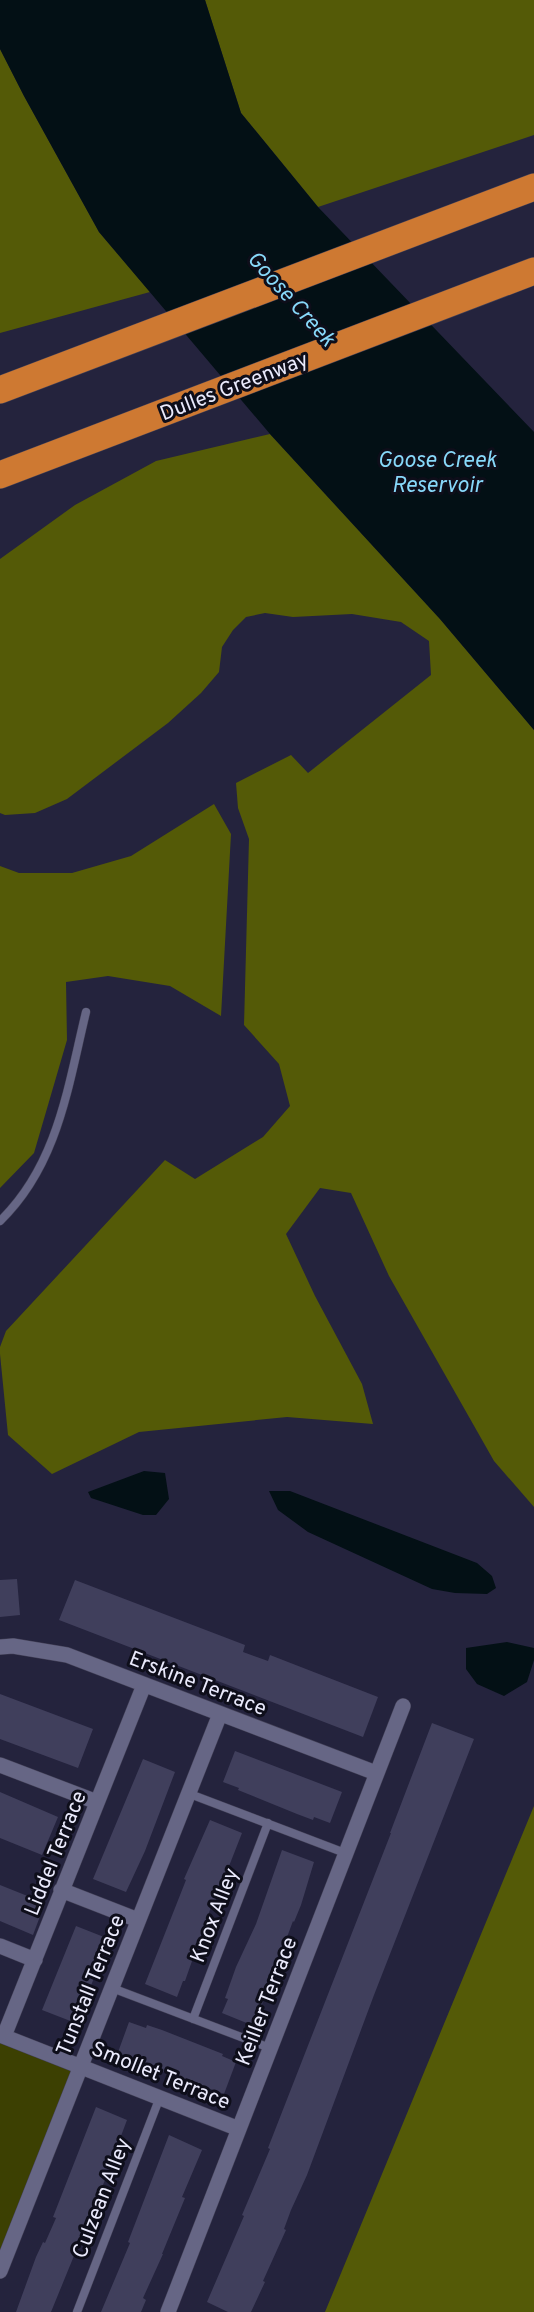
<svg xmlns="http://www.w3.org/2000/svg" width="534" height="2312" font-family="Overpass,sans-serif">
	<rect width="100%" height="100%" fill="#24233d"/>
	<path fill="#3c4002" d="M0 2035 81 2066 0 2271Z"/>
	<path fill="#545a07" d="M205 0H534V135L318 207 241 113Z
		M0 49 24 96 99 232 150 292 0 333Z
		M270 434 440 619 534 730V1507L494 1461 389 1276 351 1193 320 1188 286 1234 315 1296 362 1384 373 1424 287 1417 139 1432 52 1474 8 1435 0 1354V1347L6 1331 165 1160 195 1179 263 1137 290 1106 279 1064 244 1025 249 839 238 808 236 783 291 755 308 773 431 675 429 641 401 622 352 614 293 617 265 613 246 617 233 630 222 647 219 672 201 693 168 723 67 799 35 813 5 815 0 813V559L75 505 156 461Z
		M214 804 231 834 221 1016 170 986 108 976 66 982 67 1040 34 1153 0 1188V866L19 873H72L131 856Z
		M534 1806V2312H325Z"/>
	<path fill="#031015" d="M0 0H205L241 113 318 207 534 432V730L440 619 270 434 99 232 24 96 0 49Z
		M144 1471 165 1473 169 1499 156 1515H143L91 1498 88 1492Z
		M269 1491H290L477 1563 492 1576 496 1588 487 1594 455 1593 432 1589 308 1532 278 1510Z
		M507 1642 534 1648V1660L527 1682 504 1696 477 1684 466 1669V1648Z"/>
	<path fill="#403f5c" d="M17 1579 20 1615 0 1617V1580Z
		M75 1580 245 1645 243 1652 268 1661 270 1655 378 1697 363 1737 59 1620Z
		M0 1694 93 1729 78 1768 0 1739Z
		M432 1723 474 1739 374 1995 307 2175 291 2210 284 2229 286 2230 263 2281 265 2282 251 2312H228L207 2302 244 2216 242 2215 270 2149 268 2148 391 1833H390Z
		M235 1751 342 1792 330 1823 314 1817 313 1820 297 1814 238 1790 239 1788 223 1782Z
		M143 1759 175 1772 145 1851 126 1892 93 1879Z
		M0 1792 58 1817 42 1855 0 1838Z
		M210 1820 242 1833 213 1907H211L185 1981H183L177 1997 145 1984 186 1880 184 1879Z
		M282 1850 314 1862 301 1905 294 1922 293 1921 254 2026 222 2013 228 1999 225 1998 236 1967 256 1924Z
		M0 1885 45 1903 33 1935 0 1921Z
		M76 1926 109 1939 82 2009 79 2008 73 2022 42 2010Z
		M129 2022 146 2028 147 2025 162 2030 223 2054 222 2056 236 2062 224 2094 117 2055Z
		M96 2107 127 2120 121 2136H123L51 2312H16L36 2257 43 2242 45 2243 56 2218 53 2217Z
		M169 2135 202 2150 182 2197 185 2198 162 2254H163L143 2298 146 2300 141 2312H101L130 2243 128 2242Z"/>
	<g fill="none" stroke-linecap="round" stroke-linejoin="round">
		<defs>
			<path id="service" d="M0 1221C58 1165 68 1086 86 1012
				M190 1794 345 1853
				M112 1988 270 2048
				M193 2019 268 1823
				M77 2312 160 2097"/>
			<path id="minor" d="M0 1647 13 1646 67 1655 376 1773
				M0 1765 97 1802
				M61 1890 138 1920
				M0 1946 35 1960
				M0 2035 239 2129
				M4 2036 144 1685
				M0 2271 220 1714
				M168 2312 403 1706"/>
			<path id="motorway" d="M0 390 534 187
				M0 475 534 271"/>
		</defs>
		<use href="#service" stroke="#434157" stroke-width="9"/>
		<use href="#minor" stroke="#434157" stroke-width="16"/>
		<use href="#motorway" stroke="#434157" stroke-width="28"/>
		<use href="#service" stroke="#666685" stroke-width="8"/>
		<use href="#minor" stroke="#666685" stroke-width="15"/>
		<use href="#motorway" stroke="#ce7932" stroke-width="27"/>
	</g>
	<g text-anchor="middle" stroke-width="6" stroke-linejoin="round" paint-order="stroke">
		<g font-size="21" fill="#eaeafc" stroke="#0e0e1a">
			<text transform="translate(234 386) rotate(-21)" y="7">Dulles Greenway</text>
			<text transform="translate(198 1683) rotate(21)" y="7">Erskine Terrace</text>
			<text transform="translate(55 1853) rotate(-68)" y="7">Liddel Terrace</text>
			<text transform="translate(214 1915) rotate(-69)" y="7">Knox Alley</text>
			<text transform="translate(90 1985) rotate(-68)" y="7">Tunstall Terrace</text>
			<text transform="translate(266 2001) rotate(-69)" y="7">Keiller Terrace</text>
			<text transform="translate(161 2075) rotate(22)" y="7">Smollet Terrace</text>
			<text transform="translate(101 2198) rotate(-69)" y="7">Culzean Alley</text>
		</g>
		<g font-size="22" font-style="italic" fill="#87d8f9" stroke="#0e0e1a">
			<text transform="translate(292 298) rotate(48)" y="8">Goose Creek</text>
			<text x="437" y="467">Goose Creek<tspan x="437" dy="25">Reservoir</tspan></text>
		</g>
	</g>
</svg>
